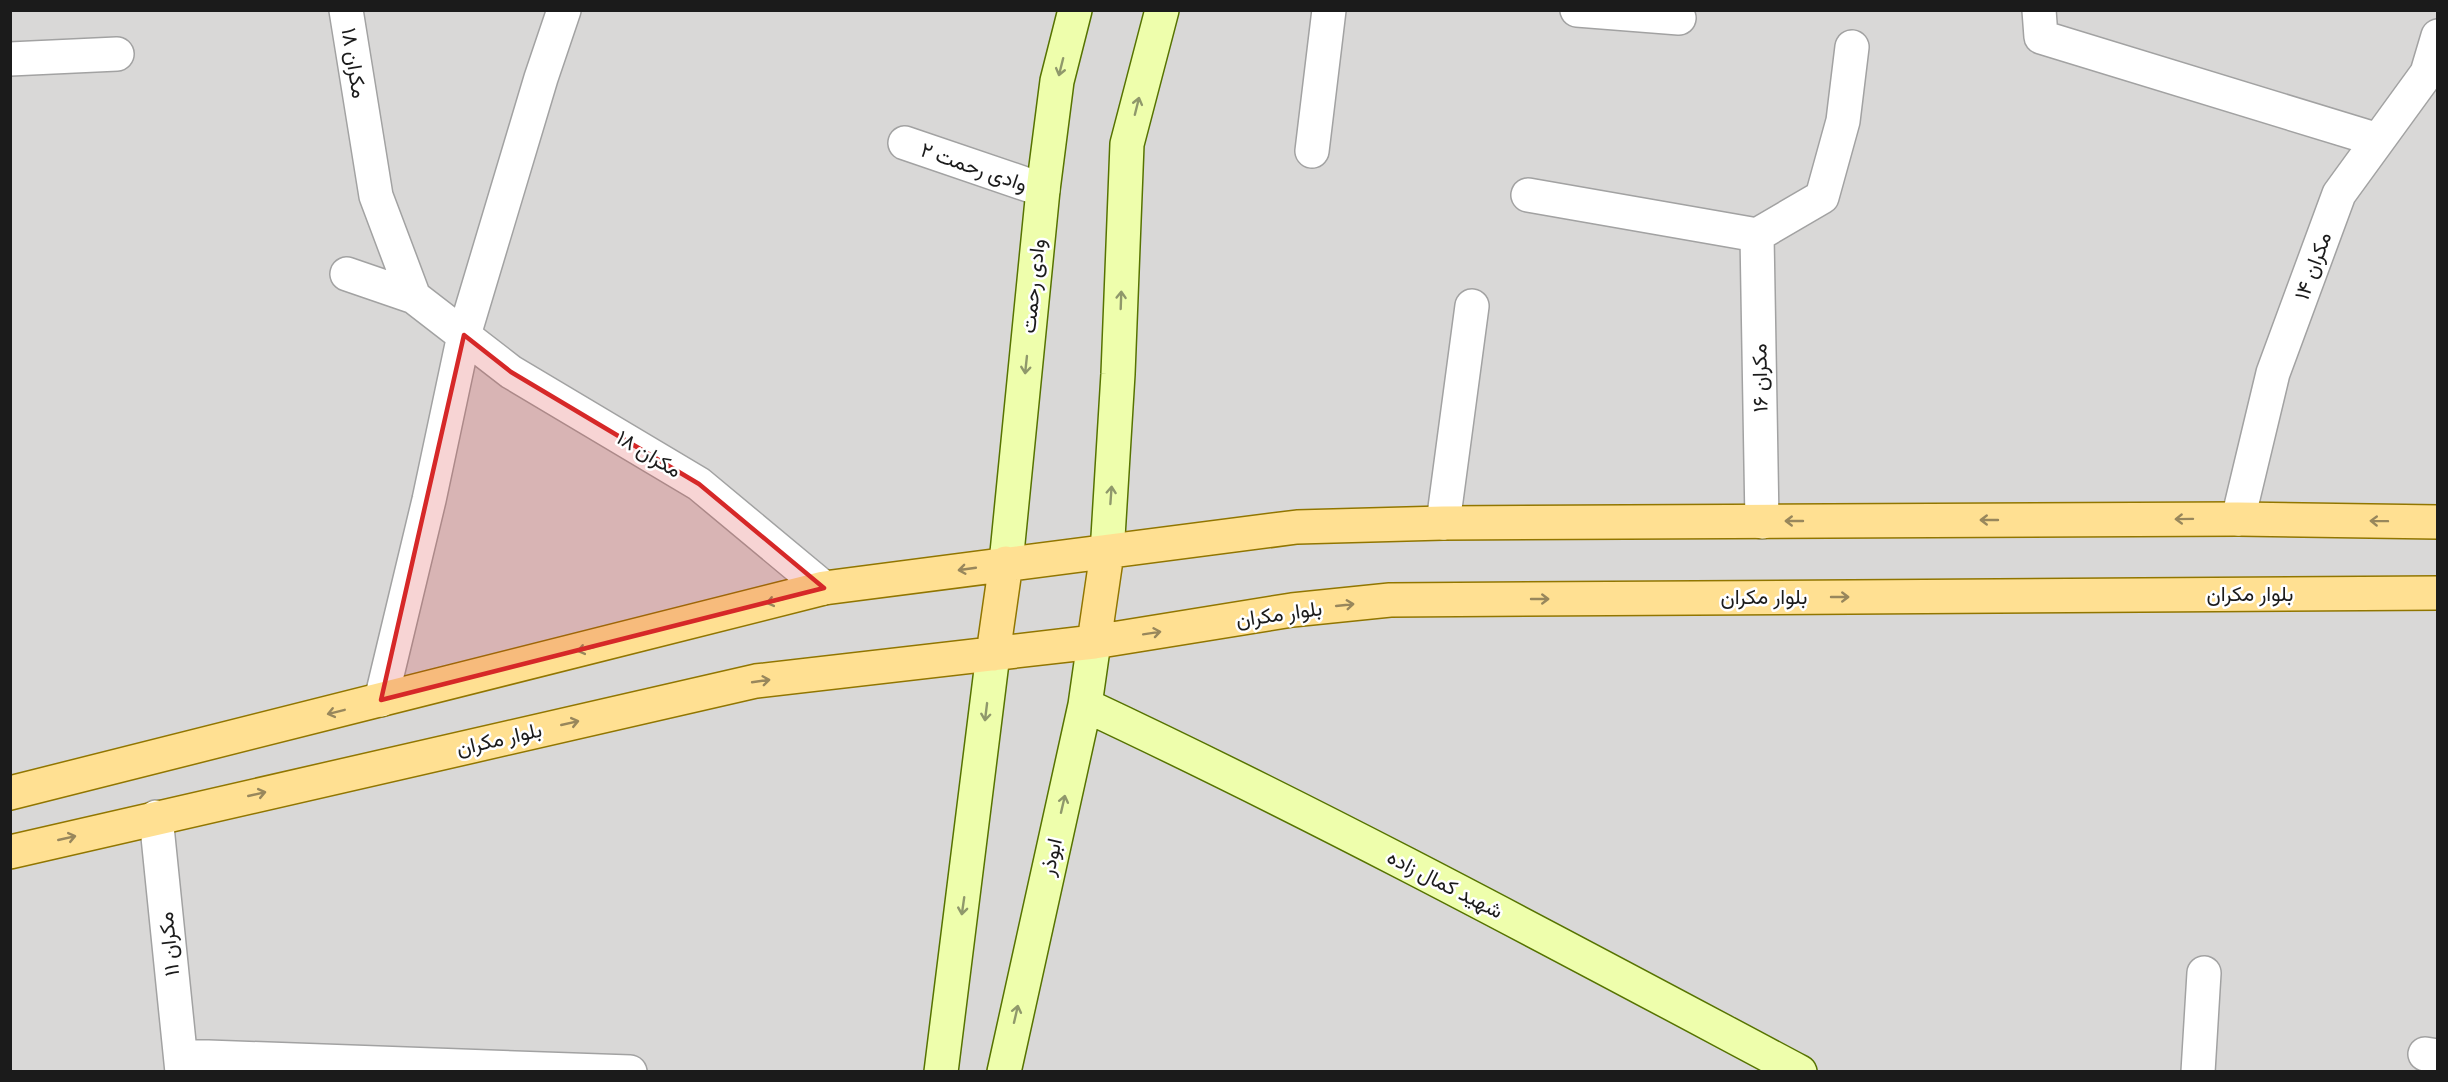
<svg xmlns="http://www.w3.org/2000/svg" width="2448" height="1082" font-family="'IBM Plex Sans',Vazirmatn,sans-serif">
	<rect width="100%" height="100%" fill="#edebdf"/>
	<path fill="#d9d8d7" d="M11 11H2437V1071H11Z"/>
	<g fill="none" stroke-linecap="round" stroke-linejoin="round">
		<defs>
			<path id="street" d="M346 10 376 196 414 297 511 372 699 484 824 588
				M1577 10 1679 18
				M2039 10 2041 37 2378 140
				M10 59 117 54
				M905 143 1043 190
				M1312 151 1329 10
				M1528 195 1757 235 1822 197 1843 121 1852 47
				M1757 235 1762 522
				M347 274 414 297
				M2238 519 2273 373 2339 194 2427 73 2438 36
				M1443 523 1472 306
				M381 700 429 500 464 335 541 78 564 10
				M156 817 182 1072
				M2425 1054 2438 1056
				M181 1056 630 1072
				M2198 1072 2204 973"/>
			<path id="secondary" d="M1107 553 1118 374 1127 144 1162 10
				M1006 563 1043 190 1057 81 1075 10
				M1085 705C1328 819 1563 946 1800 1072
				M941 1072 993 654
				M1004 1072 1085 705 1094 642"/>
			<path id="primary" d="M1094 642 1107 553
				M993 654 1006 563
				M10 793 824 588 1297 527 1443 523 2238 519 2438 522
				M10 852 756 681 1094 642 1292 610 1390 600 2438 593"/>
		</defs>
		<use href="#street" stroke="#a2a2a2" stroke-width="36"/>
		<use href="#secondary" stroke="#567300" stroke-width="36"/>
		<use href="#primary" stroke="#917600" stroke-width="36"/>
		<use href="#street" stroke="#fff" stroke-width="33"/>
		<use href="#secondary" stroke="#eefeac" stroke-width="33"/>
		<use href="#primary" stroke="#ffe092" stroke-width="33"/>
	</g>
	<defs><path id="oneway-shaft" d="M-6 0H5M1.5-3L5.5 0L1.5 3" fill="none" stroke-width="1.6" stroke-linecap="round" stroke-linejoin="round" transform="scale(1.5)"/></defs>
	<g stroke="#8f986b">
		<use href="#oneway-shaft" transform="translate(1061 67) rotate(104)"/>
		<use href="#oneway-shaft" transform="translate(1137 106) rotate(-76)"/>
		<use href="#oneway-shaft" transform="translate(1121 300) rotate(-88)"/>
		<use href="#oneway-shaft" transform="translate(1026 365) rotate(96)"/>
		<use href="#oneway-shaft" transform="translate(1111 495) rotate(-86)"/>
		<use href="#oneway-shaft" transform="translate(986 712) rotate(97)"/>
		<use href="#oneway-shaft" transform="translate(1063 804) rotate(-77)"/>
		<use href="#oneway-shaft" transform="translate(963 906) rotate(98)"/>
		<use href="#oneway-shaft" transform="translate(1016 1014) rotate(-77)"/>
	</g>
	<g stroke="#98875c">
		<use href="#oneway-shaft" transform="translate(2184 519) rotate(179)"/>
		<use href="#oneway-shaft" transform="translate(1989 520) rotate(180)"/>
		<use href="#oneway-shaft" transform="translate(1794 521) rotate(180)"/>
		<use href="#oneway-shaft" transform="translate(2379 521) rotate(-179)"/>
		<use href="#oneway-shaft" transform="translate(967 569) rotate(172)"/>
		<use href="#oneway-shaft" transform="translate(1840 597)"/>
		<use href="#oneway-shaft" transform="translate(1540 599)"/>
		<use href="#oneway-shaft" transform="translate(775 601) rotate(166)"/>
		<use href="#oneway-shaft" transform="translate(1345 605) rotate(-6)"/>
		<use href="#oneway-shaft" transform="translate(1152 633) rotate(-9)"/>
		<use href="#oneway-shaft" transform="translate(586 649) rotate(166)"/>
		<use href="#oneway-shaft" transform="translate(761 681) rotate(-8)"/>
		<use href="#oneway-shaft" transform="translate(336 712) rotate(166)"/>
		<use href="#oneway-shaft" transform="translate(570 723) rotate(-13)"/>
		<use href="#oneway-shaft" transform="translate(257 794) rotate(-13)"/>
		<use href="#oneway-shaft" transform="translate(67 838) rotate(-13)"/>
	</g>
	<path fill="#d62828" fill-opacity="0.2" stroke="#d62828" stroke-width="4.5" stroke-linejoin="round" d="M464 335 511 372 699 484 824 588 381 700Z"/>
	<g text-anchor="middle" stroke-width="5" stroke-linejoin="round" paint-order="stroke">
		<g font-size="21" fill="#1b1b1b" stroke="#fff">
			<text transform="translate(354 63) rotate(81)" y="7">مکران ۱۸</text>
			<text transform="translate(974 167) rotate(19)" y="7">وادی رحمت ۲</text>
			<text transform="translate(2313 266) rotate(-70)" y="7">مکران ۱۴</text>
			<text transform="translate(1033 286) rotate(-84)" y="7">وادی رحمت</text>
			<text transform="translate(1760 378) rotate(-91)" y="7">مکران ۱۶</text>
			<text transform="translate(649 454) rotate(31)" y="7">مکران ۱۸</text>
			<text x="2250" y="601">بلوار مکران</text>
			<text x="1764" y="604">بلوار مکران</text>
			<text transform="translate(1279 614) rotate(-8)" y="7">بلوار مکران</text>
			<text transform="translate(499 739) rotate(-13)" y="7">بلوار مکران</text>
			<text transform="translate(1051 857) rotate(-77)" y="7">ابوذر</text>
			<text transform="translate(1445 884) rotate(27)" y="7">شهید کمال زاده</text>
			<text transform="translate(169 944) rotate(-96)" y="7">مکران ۱۱</text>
		</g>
	</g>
	<rect width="2448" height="1082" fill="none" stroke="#1b1b1b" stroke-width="24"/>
</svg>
